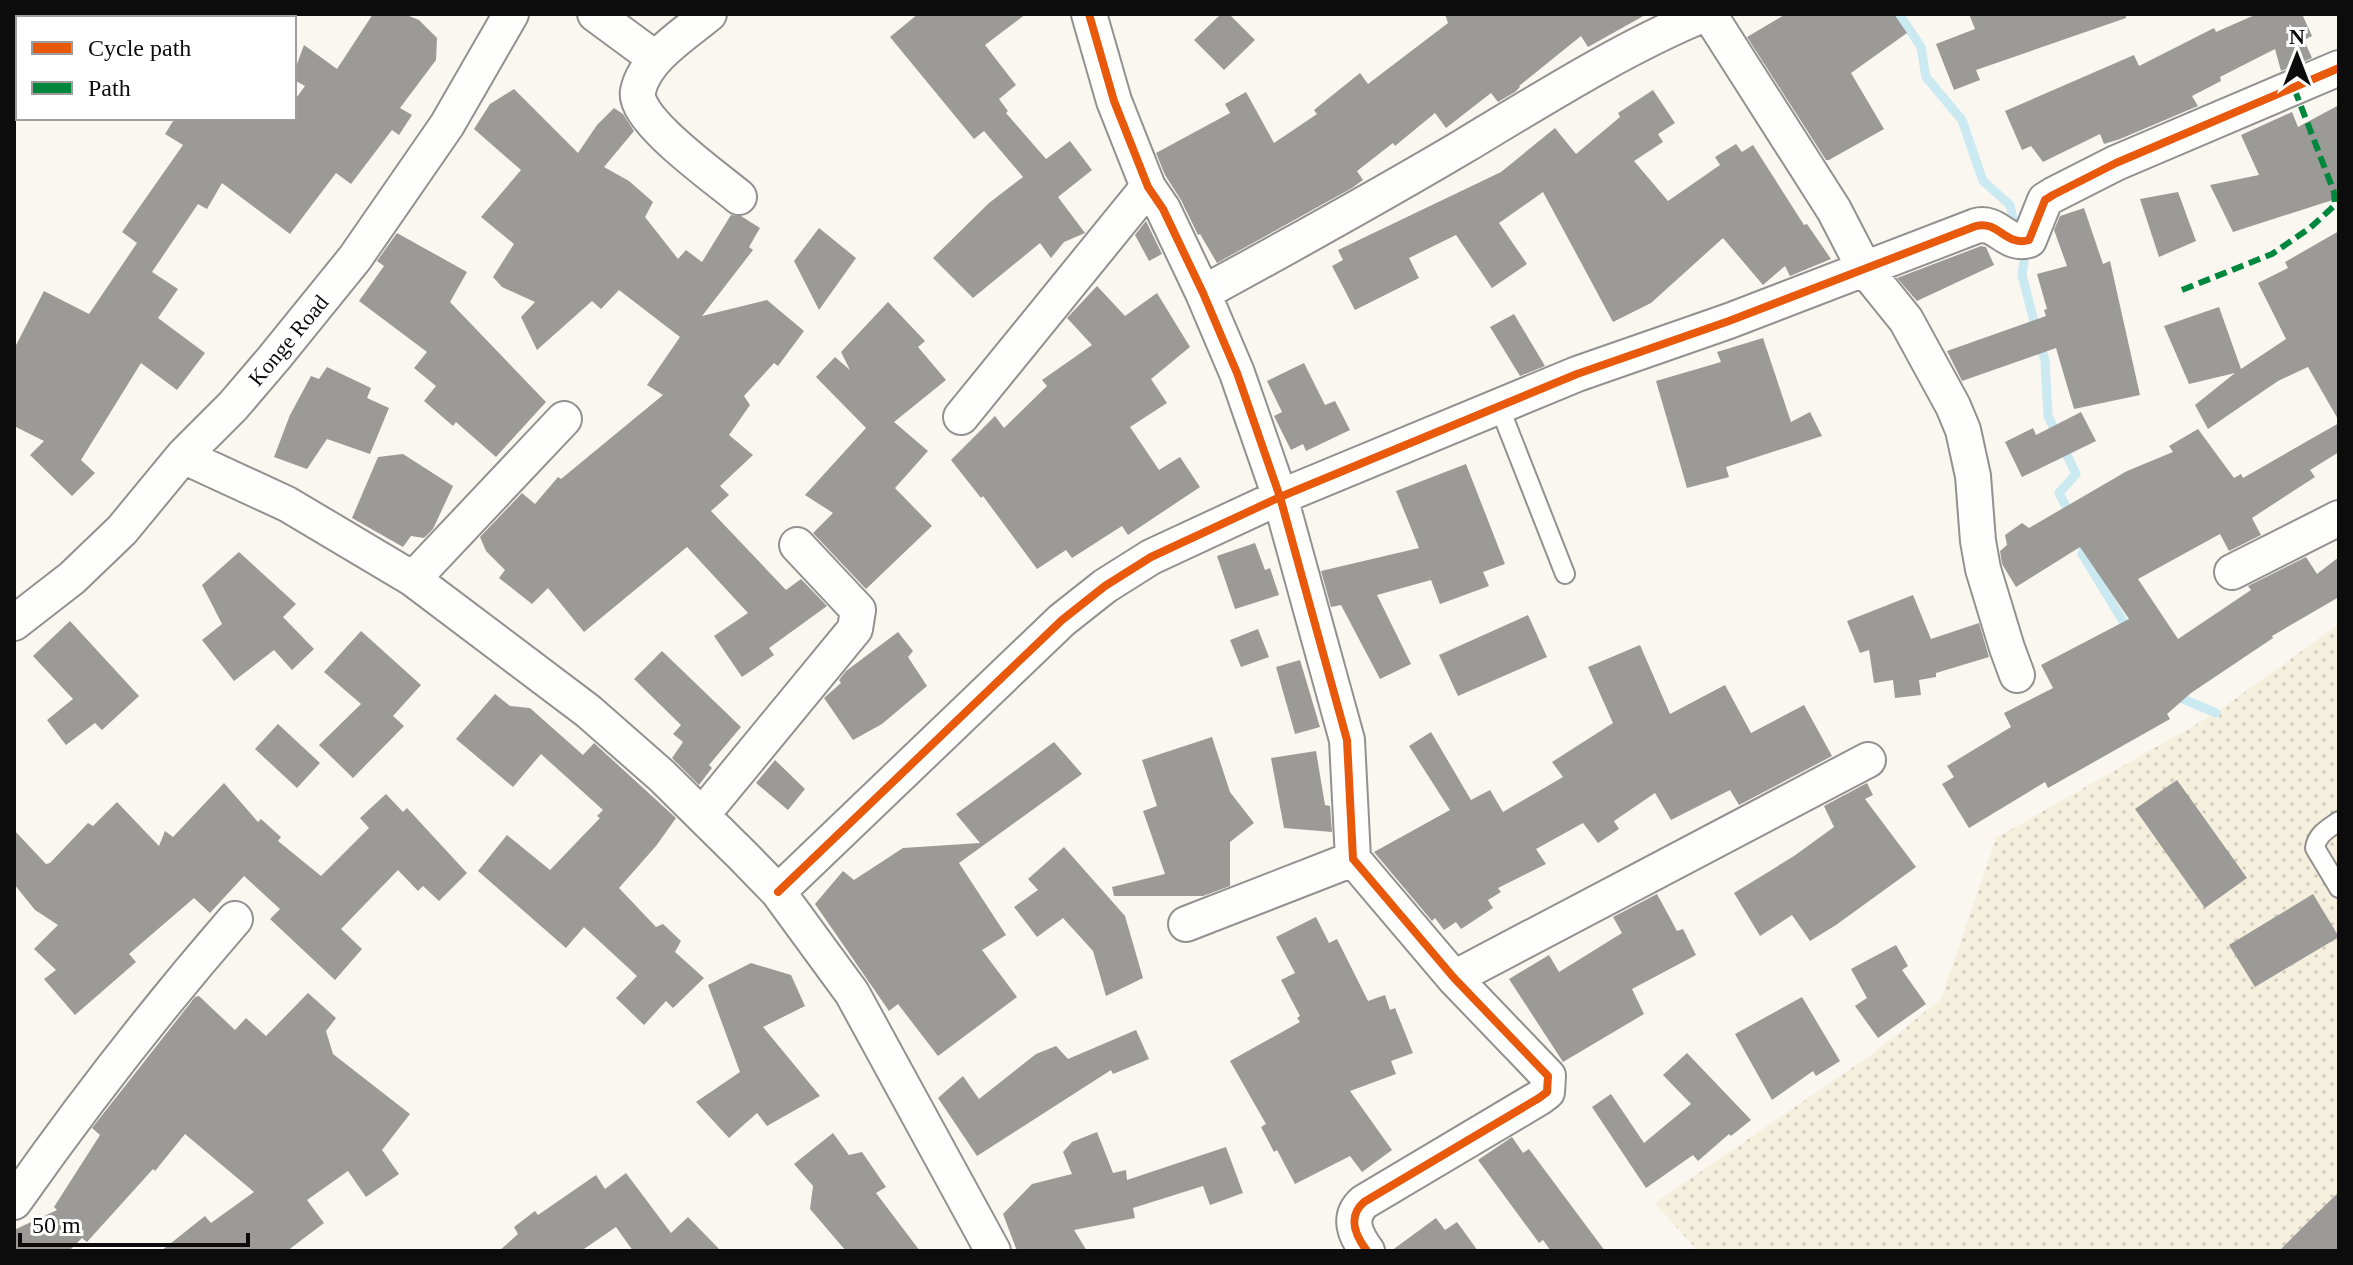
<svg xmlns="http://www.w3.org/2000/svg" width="2353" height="1265" font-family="Georgia,serif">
	<defs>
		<pattern id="farmland-dots" width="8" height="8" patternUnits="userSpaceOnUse" patternTransform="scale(2)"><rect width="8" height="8" fill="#f5efde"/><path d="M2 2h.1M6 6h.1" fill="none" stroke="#d1ccbd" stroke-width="1.8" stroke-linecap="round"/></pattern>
	</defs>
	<rect width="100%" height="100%" fill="#faf6f0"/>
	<path fill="url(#farmland-dots)" d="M2339 624V1251H1698L1655 1203 1871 1055 1941 999 1996 838 2216 713Z"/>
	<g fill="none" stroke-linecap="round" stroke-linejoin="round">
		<path stroke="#cae9f1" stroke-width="9" d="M1899 14 1921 47 1926 77 1962 120 1983 181 2010 205 2016 232
			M2020 246 2024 261 2022 275 2036 329
			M2040 343 2045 361 2048 416 2076 474 2059 493 2071 516
			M2085 543 2082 554 2129 631
			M2176 693 2183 699 2216 713"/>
	</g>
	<path fill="#9c9a96" d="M373 14H404L419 20 437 38 436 60 400 108 412 115 399 135 392 130 351 184 336 173 290 234 222 183 207 209 198 204 152 272 178 289 158 318 205 353 177 390 141 363 81 460 95 473 72 496 30 455 44 441 14 426V349L44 291 89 314 137 243 122 232 183 145 165 134 175 118H294V101L305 86 294 80V72L304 45 337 69Z
		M918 14H1026L985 45 1016 85 999 99 1008 111 1006 113 1046 159 1070 141 1092 170 1058 197 1085 233 1064 242 1051 258 1040 243 973 298 933 258 989 203 1023 177 984 131 974 139 890 37Z
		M1221 14H1229L1255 40 1224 70 1194 40Z
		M1445 14H1647L1588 47 1581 36 1519 86 1520 87 1515 92 1498 102 1491 93 1446 128 1435 113 1395 146 1393 143 1357 171 1363 180 1352 188 1217 263 1200 234 1198 235 1181 200 1165 175 1156 153 1230 113 1225 104 1246 92 1274 143 1317 114 1314 110 1360 73 1368 84 1448 23Z
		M1786 14H1894L1907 33 1851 73 1884 129 1829 160H1826L1747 37Z
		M1969 14H2126V18L1976 70 1980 80 1954 90 1936 44 1975 29Z
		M2257 14H2302L2312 36 2304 40 2312 58 2281 71 2275 49 2220 77 2221 81 2192 96 2198 106 2120 139 2104 144 2100 134 2043 162 2031 146 2022 150 2005 111 2134 55 2139 66 2214 28 2216 32Z
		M514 89 578 153 597 125 614 108 623 114 634 131 604 167 629 181 653 202 645 217 678 259 686 250 702 262 731 215 741 216 760 228 749 247 753 250 702 316 767 300 804 331 778 366 774 363 744 396 750 405 729 435 753 455 720 486 729 495 711 511 786 590 801 579 827 606 769 648 774 655 742 677 714 636 748 613 687 547 584 632 548 588 532 604 499 578 505 570 486 551 480 537 522 493 535 504 558 477 561 479 663 395 647 385 680 337 619 290 601 309 592 301 537 350 521 317 535 302 502 287 493 277 514 244 481 217 521 170 474 129 490 104Z
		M1653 90 1675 123 1658 134 1663 142 1634 161 1668 201 1720 165 1715 157 1736 144 1742 152 1753 145 1804 225 1807 224 1831 259 1790 276 1785 266 1763 285 1723 238 1651 303 1613 322 1543 192 1499 223 1527 264 1492 288 1456 235 1409 258 1419 278 1355 310 1332 266 1343 260 1338 250 1501 172 1555 128 1576 154 1620 117 1618 113Z
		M2339 105V198L2233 232 2210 185 2259 175 2241 135 2292 112 2298 127Z
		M2178 192 2196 241 2159 257 2140 199Z
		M2084 208 2103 264 2110 261 2140 395 2074 409 2056 348 1962 381 1947 351 2046 316 2044 310 2047 309 2037 274 2067 266 2054 230 2060 216Z
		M1146 221 1162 254 1149 261 1135 235Z
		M819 228 856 258 819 310 794 261Z
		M2339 231V421L2308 367 2278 381 2208 429 2195 405 2235 373 2189 384 2164 326 2219 307 2241 369 2286 339 2258 283 2288 268 2285 262Z
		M397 233 467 272 450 302 546 402 496 457 456 422 453 426 424 401 436 386 414 368 427 352 359 301 384 266 377 261Z
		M1981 246 1986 247 1994 265 1917 301 1897 278Z
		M1097 286 1125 316 1157 293 1190 347 1151 379 1167 403 1130 427 1159 470 1180 457 1200 487 1128 535 1122 526 1072 558 1066 550 1037 569 983 496 981 498 951 460 995 416 1004 428 1047 386 1042 380 1092 345 1067 318Z
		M888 302 925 341 918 347 946 380 894 422 928 451 895 488 932 526 866 589 813 533 833 513 805 495 866 428 816 377 835 357 850 370 841 352Z
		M1514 314 1545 366 1520 376 1490 327Z
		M1763 338 1791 422 1810 412 1822 436 1726 467 1729 477 1687 488 1656 381 1721 362 1717 352Z
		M1304 363 1325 405 1335 401 1350 430 1306 451 1303 444 1291 450 1274 416 1282 412 1267 381Z
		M327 367 371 388 367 398 389 408 370 454 327 439 307 469 274 457 290 415 311 376 319 379Z
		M2081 412 2096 441 2022 477 2005 442 2033 428 2036 435Z
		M2339 423V452L2310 470 2315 477 2252 518 2261 535 2229 551 2220 534 2138 579 2178 639 2251 590 2248 586 2306 557 2317 574 2339 557V597L2272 636 2273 638 2191 693 2167 714 2170 719 2048 788 2045 782 1969 828 1942 784 1954 777 1947 766 2011 727 2004 713 2053 688 2041 665 2129 619 2080 547 2016 587 2002 564 2000 551 2007 545 2005 535 2022 523 2029 528 2127 471 2173 452 2169 446 2198 429 2234 478 2241 474 2243 478Z
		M403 454 453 486 433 529 424 538 411 536 403 547 352 518 378 457Z
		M1466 464 1505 564 1483 572 1489 586 1440 604 1431 580 1377 595 1411 664 1380 679 1341 605 1331 607 1321 571 1419 548 1396 491Z
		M1255 543 1265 570 1270 568 1279 595 1235 609 1217 556Z
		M239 552 296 604 283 617 314 649 292 670 274 650 234 681 202 640 222 624 202 585Z
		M1913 595 1931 639 1979 623 1989 657 1936 673V677L1919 680 1921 695 1895 698 1893 680 1874 683 1869 650 1860 653 1847 621Z
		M1528 615 1547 657 1458 696 1439 655Z
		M70 621 139 696 102 730 95 723 66 745 47 720 73 699 33 656Z
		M1258 629 1269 657 1241 667 1230 640Z
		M361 631 421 685 393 716 404 726 353 778 319 745 361 704 324 672Z
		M898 632 913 651 908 657 927 686 882 724 853 740 824 698 841 683 839 680 846 671Z
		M1640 645 1670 714 1725 685 1751 733 1804 705 1832 756 1739 805 1730 790 1671 820 1655 793 1614 821 1619 829 1598 843 1583 823 1536 849 1546 864 1498 888 1501 892 1488 900 1493 908 1461 929 1456 922 1444 930 1435 918 1432 921 1374 852 1450 810 1409 746 1431 732 1471 800 1490 790 1503 812 1563 777 1552 762 1613 723 1588 667Z
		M662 651 741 727 709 765 712 768 699 785 672 758 683 742 673 734 681 725 634 679Z
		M1300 660 1320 727 1295 734 1276 667Z
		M495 694 510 706 530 708 583 755 594 743 676 818 656 846 619 888 656 927 663 924 681 941 675 952 704 978 673 1008 666 1001 644 1025 616 998 637 976 584 927 566 948 478 871 507 835 550 870 600 818 597 816 603 810 541 754 513 787 456 739Z
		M278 724 320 763 297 788 255 749Z
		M1212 737 1230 792 1254 823 1230 842V886L1203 896H1114L1112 887 1165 874 1143 811 1157 806 1142 760Z
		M1054 742 1082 774 959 863 1006 935 982 950 1017 997 938 1056 898 1004 889 1011 815 904 843 871 854 880 903 848 980 843 956 814Z
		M1316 751 1325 805 1330 806 1332 832 1284 828 1271 758Z
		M775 760 805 789 788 810 756 783Z
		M2177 780 2247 878 2205 908 2135 809Z
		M224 783 258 822 261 819 281 837 278 841 321 876 369 828 360 818 386 794 403 812 407 808 467 873 439 901 423 886 418 891 398 870 341 929 362 949 335 980 270 919 280 909 244 876 210 913 194 898 129 954 136 962 75 1015 44 979 56 970 34 949 58 925 35 910 14 884V830L46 864 50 863 88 823 93 826 117 802 159 846 165 831 173 837Z
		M1867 783 1873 795 1865 799 1916 867 1836 925 1810 941 1792 915 1760 936 1734 893 1794 856 1834 827 1824 806Z
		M1064 847 1125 916 1143 978 1106 996 1093 951 1063 918 1037 937 1014 907 1038 890 1028 879Z
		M1657 894 1677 931 1683 929 1696 955 1632 989 1644 1014 1563 1062 1509 979 1549 955 1559 972 1622 933 1613 917Z
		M2313 894 2339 937 2255 987 2229 945Z
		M1316 917 1329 943 1337 939 1368 1001 1385 995 1390 1010 1395 1008 1413 1053 1391 1061 1396 1074 1350 1091 1392 1150 1362 1172 1350 1156 1295 1184 1277 1150 1274 1152 1261 1127 1266 1124 1230 1061 1300 1022 1297 1018 1300 1016 1281 980 1295 973 1276 937Z
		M1896 945 1908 966 1902 970 1926 1004 1878 1038 1855 1006 1867 998 1851 969Z
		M751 963 791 975 805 1006 763 1027 820 1096 767 1126 757 1113 729 1138 696 1102 740 1072 708 985Z
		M308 993 336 1018 326 1031 333 1054 410 1114 382 1150 399 1174 366 1197 348 1171 307 1200 324 1223 287 1251H161L205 1216 211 1223 254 1192 185 1134 155 1171 153 1169 87 1242 82 1238 69 1251H14V1230L57 1210 54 1207 100 1135 92 1128 195 997 199 996 235 1030 246 1018 266 1036Z
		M1802 997 1840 1061 1816 1076 1813 1071 1772 1100 1735 1034Z
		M1136 1030 1149 1059 1113 1074 1111 1070 977 1156 938 1098 963 1076 979 1099 1036 1054 1056 1046 1068 1059Z
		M1687 1053 1751 1120 1731 1136 1729 1134 1698 1161 1693 1155 1646 1188 1592 1107 1611 1094 1644 1143 1691 1104 1663 1075Z
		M1097 1132 1113 1173 1126 1170 1127 1180 1226 1147 1243 1193 1210 1205 1203 1186 1133 1208 1135 1218 1074 1230 1087 1251H1017L1003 1214 1032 1184 1072 1174 1063 1152 1072 1142Z
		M833 1133 849 1155 862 1152 886 1187 876 1193 920 1251H846L810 1209 813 1186 794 1164Z
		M1512 1137 1523 1153 1529 1149 1605 1251H1551L1543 1240 1539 1243 1478 1160Z
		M626 1173 671 1233 688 1217 721 1251H633L616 1227 581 1251H499L518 1234 514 1227 535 1211 538 1215 596 1175 605 1189Z
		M2339 1192V1251H2279L2310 1220Z
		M1436 1218 1445 1230 1457 1222 1478 1251H1391Z"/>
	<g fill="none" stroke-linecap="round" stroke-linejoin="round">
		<defs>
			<path id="service" d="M1499 406 1565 574
				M2339 821C2328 829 2317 834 2315 848L2339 888"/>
			<path id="minor" d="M595 14 656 59
				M709 14C685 34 645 58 638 91 632 119 718 179 739 197
				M1089 14 1114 101 1148 187 1163 209 1203 293 1237 373 1280 497 1347 740 1353 859 1454 978 1548 1076 1547 1092 1539 1098 1364 1202C1347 1217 1355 1235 1367 1251
				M1709 14 1834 210 1864 268 1906 320 1953 406 1963 430 1973 476 1978 541 1983 569 2007 648 2017 675
				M1203 293C1291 245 1378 197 1464 146 1539 101 1624 47 1705 14
				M961 417 1148 187
				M183 456 287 504 413 579 588 711 662 776 743 856 778 892 852 993 993 1251
				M2232 572 2339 518
				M413 579 564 419
				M14 623 72 578 122 530 183 456 233 406 274 358 355 258 447 125 511 14
				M702 815 855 629 858 610 797 545
				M778 892 1062 620 1105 586 1151 557 1280 497 1577 374 1729 321 1976 226C1998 220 2006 247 2029 240L2045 200 2053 195 2116 163 2339 68
				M1186 924 1353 859
				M1454 978 1868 760
				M14 1202C83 1104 156 1010 235 919"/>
		</defs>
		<use href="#service" stroke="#93918f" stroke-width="22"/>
		<use href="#minor" stroke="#93918f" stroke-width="38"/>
		<use href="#service" stroke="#fefefd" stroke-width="18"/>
		<use href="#minor" stroke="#fefefd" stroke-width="34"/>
		<path stroke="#00873e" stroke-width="6" stroke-dasharray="12 6" stroke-linecap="butt" d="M2182 290 2272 254 2310 228 2335 205 2334 192 2294 88"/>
		<defs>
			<path id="cycleway" d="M1089 14 1114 101 1148 187 1163 209 1203 293 1237 373 1280 497 1347 740 1353 859 1454 978 1548 1076 1547 1092 1539 1098 1364 1202C1347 1217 1355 1235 1367 1251
				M778 892 1062 620 1105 586 1151 557 1280 497 1577 374 1729 321 1976 226C1998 220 2006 247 2029 240L2045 200 2053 195 2116 163 2339 68"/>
		</defs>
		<use href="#cycleway" stroke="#fff" stroke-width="13"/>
		<use href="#cycleway" stroke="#e8590c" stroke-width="8"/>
	</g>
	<g text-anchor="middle" stroke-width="8" stroke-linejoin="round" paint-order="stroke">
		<g font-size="22" fill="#0c0c0c" stroke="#fff">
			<text transform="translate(288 340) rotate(-50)" y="8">Konge Road</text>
		</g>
	</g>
	<rect width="2353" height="1265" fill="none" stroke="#0c0c0c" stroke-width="32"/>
	<rect x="16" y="16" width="280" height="104" fill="#ffffff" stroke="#9e9e9e" stroke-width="2"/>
	<rect x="32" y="42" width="40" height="12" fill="#e8590c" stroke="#9e9e9e" stroke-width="2"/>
	<text x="88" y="56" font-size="24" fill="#0c0c0c">Cycle path</text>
	<rect x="32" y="82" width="40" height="12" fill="#00873e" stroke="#9e9e9e" stroke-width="2"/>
	<text x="88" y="96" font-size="24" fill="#0c0c0c">Path</text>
	<g transform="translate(2297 56)" stroke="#ffffff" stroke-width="6" paint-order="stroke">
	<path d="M0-6L14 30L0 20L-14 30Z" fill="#0c0c0c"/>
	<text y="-12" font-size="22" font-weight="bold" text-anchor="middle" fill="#0c0c0c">N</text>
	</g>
	<path d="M20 1233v12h228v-12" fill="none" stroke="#0c0c0c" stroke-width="4"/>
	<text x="32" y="1233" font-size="24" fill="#0c0c0c" stroke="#ffffff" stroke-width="6" paint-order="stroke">50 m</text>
</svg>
